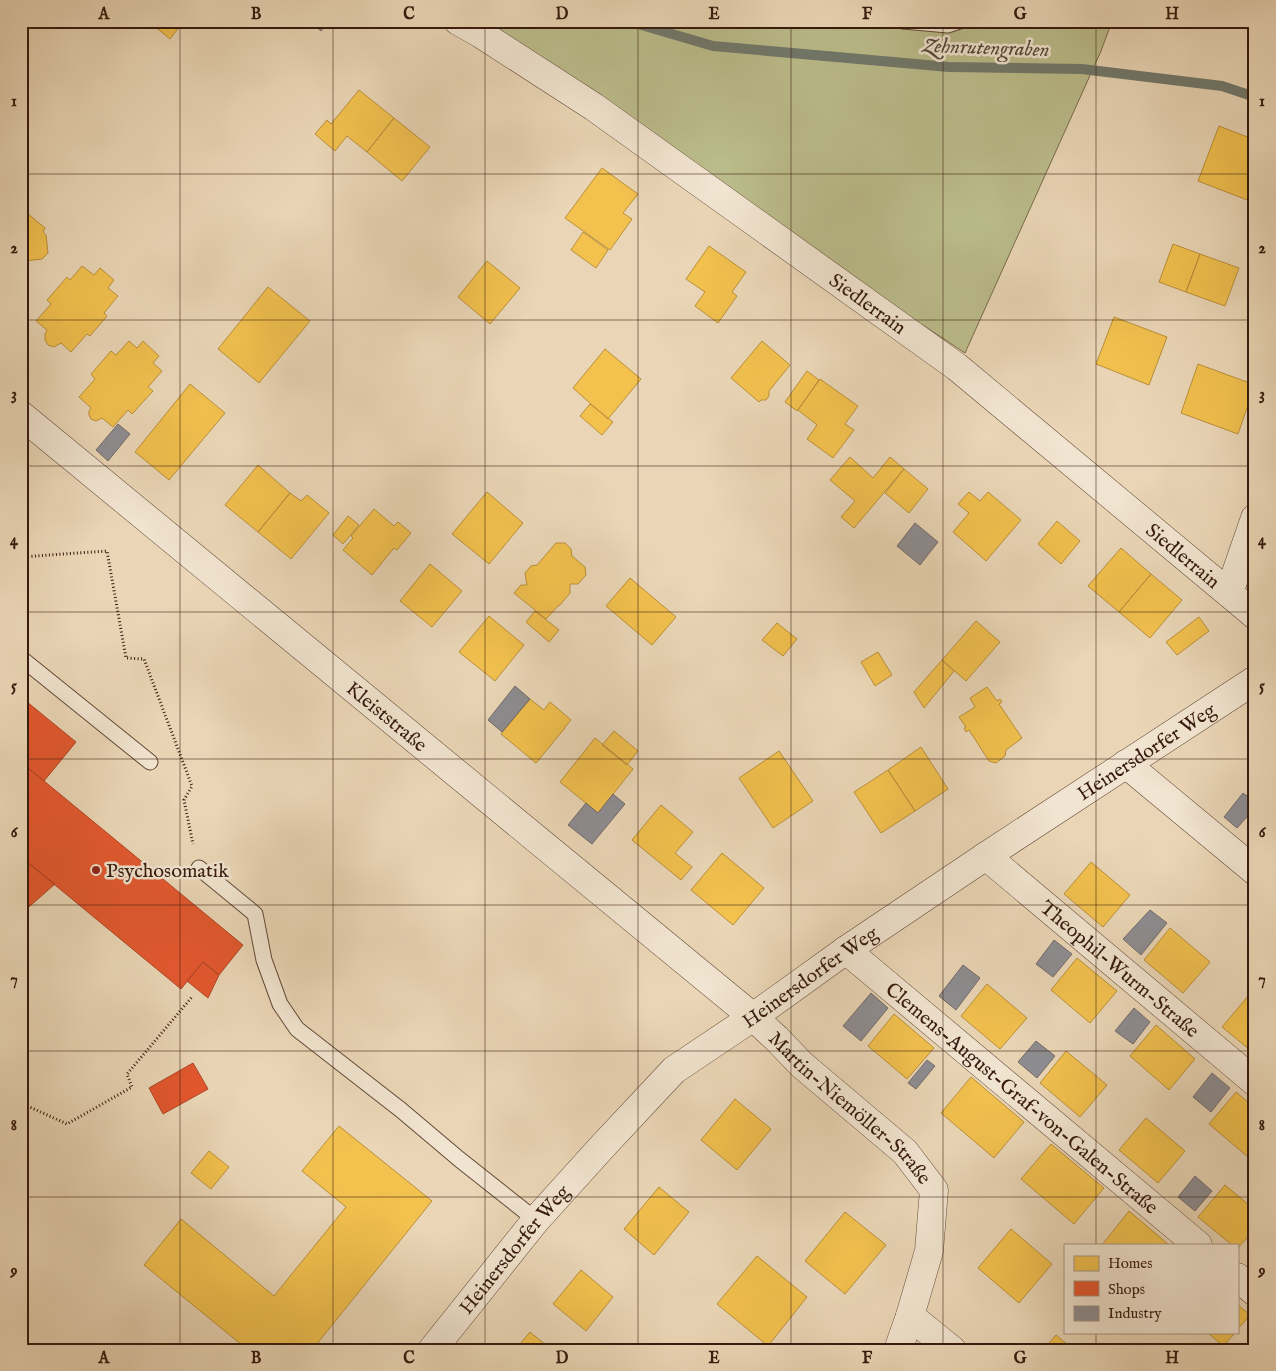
<svg xmlns="http://www.w3.org/2000/svg" width="1276" height="1371" font-family="'IM FELL English',serif">
	<rect width="100%" height="100%" fill="#ead6b6"/>
	<filter id="stains"><feTurbulence type="fractalNoise" baseFrequency=".004" numOctaves="4"/><feColorMatrix values="0 0 0 0 .2 0 0 0 0 .09 0 0 0 0 .02 0 0 0 .5 -.17"/></filter>
	<radialGradient id="worn" r=".72"><stop offset=".6" stop-color="#630" stop-opacity="0"/><stop offset="1" stop-color="#630" stop-opacity=".3"/></radialGradient>
	<path fill="#bbbc8b" stroke="#786b4c" d="M458 21H1112L1101 51 965 353 594 107Z"/>
	<path fill="#f2c14e" stroke="#ba8f3a" d="M148 21H184L170 39Z
		M359 90 394 118 367 152 347 136 335 151 315 134 327 120 331 124Z
		M394 118 430 147 402 181 367 152Z
		M1219 126 1255 140V203L1198 181Z
		M602 168 638 194 623 213 632 219 610 250 565 218Z
		M21 208 45 228 43 232 46 235 48 253 42 259 25 261 21 258Z
		M583 232 608 250 596 268 571 250Z
		M1173 244 1200 254 1186 292 1159 282Z
		M709 246 746 272 732 292 737 296 718 323 695 306 705 292 686 279Z
		M1200 254 1239 268 1225 306 1186 292Z
		M487 261 520 288 490 324 458 297Z
		M82 266 94 275 100 268 114 280 108 288 118 296 104 313 107 316 90 336 87 334 71 352 61 343 54 347 48 345 45 340V334L47 330 36 321 51 304 47 300 67 277 70 280Z
		M268 287 310 321 259 383 218 349Z
		M1114 317 1167 337 1149 385 1096 364Z
		M129 341 137 348 143 341 159 356 153 363 162 371 148 387 153 391 132 414 128 410 113 427 102 418 96 421 91 419 89 415V411L91 408 79 397 95 379 91 374 111 351 116 355Z
		M762 341 790 365 769 391V396L766 400H761L759 402 731 378Z
		M605 349 641 379 608 419 573 388Z
		M1198 364 1255 385 1238 434 1181 413Z
		M807 371 819 380 797 411 785 402Z
		M820 379 858 406 845 424 854 430 833 458 807 439 817 425 798 410Z
		M190 384 225 413 169 480 135 452Z
		M590 404 613 422 602 435 580 416Z
		M850 457 873 478 890 457 904 469 854 528 841 517 855 501 830 480Z
		M258 465 290 493 258 532 225 505Z
		M904 469 928 489 909 513 885 493Z
		M487 492 523 523 489 564 452 534Z
		M969 492 980 501 988 492 1021 520 986 561 953 532 969 513 958 504Z
		M290 493 301 501 307 495 329 513 291 559 258 532Z
		M374 509 394 526 398 522 411 533 397 550 394 548 372 575 343 550 353 538 351 536Z
		M348 516 359 525 343 544 333 535Z
		M1057 521 1080 541 1061 564 1038 544Z
		M556 543H565L571 549 572 556 585 567 586 575 578 584H570V593L560 605 558 606 546 619 514 593 521 585H527L525 573 531 566 537 565Z
		M1121 548 1151 574 1119 612 1088 586Z
		M430 564 462 591 432 627 400 601Z
		M1151 574 1182 600 1150 638 1119 612Z
		M630 578 676 617 652 645 606 606Z
		M535 611 559 630 549 642 526 622Z
		M489 616 524 645 495 681 459 652Z
		M1199 617 1209 631 1177 655 1166 642Z
		M976 621 1000 642 966 681 942 660Z
		M777 623 797 639 783 656 762 640Z
		M878 652 892 675 875 686 861 662Z
		M942 660 954 671 924 708 914 692Z
		M987 687 997 701 1000 699 1002 702 999 704 1022 738 1006 750 1005 756 996 763 989 761 969 730 966 732 964 728 966 727 959 717 975 707 970 698Z
		M530 699 544 710 550 702 571 720 565 727V728L536 763 501 734Z
		M614 731 638 751 627 765 602 745Z
		M595 738 633 769 598 813 560 782Z
		M921 747 948 789 915 811 888 770Z
		M779 751 813 801 773 828 739 778Z
		M888 770 915 811 881 833 854 792Z
		M661 805 693 832 675 853 692 867 681 880 632 840Z
		M722 853 764 888 733 925 691 890Z
		M1091 862 1130 895 1103 927 1064 894Z
		M1170 928 1210 962 1183 993 1144 960Z
		M1077 958 1117 991 1090 1023 1051 990Z
		M987 984 1027 1018 1000 1049 961 1016Z
		M1249 995 1255 1000V1054L1222 1027Z
		M894 1014 934 1048 907 1079 868 1046Z
		M1156 1025 1195 1059 1169 1090 1130 1056Z
		M1066 1051 1107 1085 1080 1117 1040 1083Z
		M971 1077 1024 1122 994 1158 941 1113Z
		M1236 1092 1255 1108V1149L1248 1157 1209 1124Z
		M735 1099 771 1129 737 1170 701 1140Z
		M1146 1118 1185 1151 1158 1183 1119 1150Z
		M339 1126 432 1201 312 1350H248L144 1265 181 1219 274 1296 346 1207 302 1171Z
		M1051 1144 1104 1188 1074 1224 1021 1179Z
		M209 1151 229 1167 211 1189 191 1173Z
		M1225 1185 1255 1210V1229L1237 1249V1245H1232L1198 1217Z
		M659 1187 689 1212 654 1255 624 1229Z
		M1129 1211 1169 1245H1102Z
		M845 1212 886 1245 845 1294 805 1261Z
		M1011 1229 1052 1264 1019 1303 978 1268Z
		M757 1256 807 1297 768 1346 717 1304Z
		M581 1270 613 1297 586 1331 553 1304Z
		M1237 1304 1250 1315 1237 1330Z
		M530 1332 552 1350H515Z
		M1207 1332H1236L1223 1346Z
		M1056 1335 1074 1350H1043Z"/>
	<path fill="#e4572e" stroke="#b04524" d="M21 697 76 742 44 781 21 762Z
		M21 762 243 945 219 975 203 962 181 989 21 857Z
		M21 857 55 884 22 913H21Z
		M203 962 219 975 208 998 187 981Z
		M193 1063 208 1089 163 1114 149 1088Z"/>
	<path fill="#8d8d92" stroke="#736a6a" d="M309 21H329L321 31Z
		M118 424 130 434 108 461 96 450Z
		M915 523 938 542 920 565 897 546Z
		M515 686 530 699 502 732 488 720Z
		M1243 793 1255 802V808L1237 828 1224 817Z
		M613 794 625 804 592 844 568 825 586 803 598 813Z
		M1150 910 1167 923 1141 955 1123 939Z
		M1054 940 1072 954 1053 977 1036 964Z
		M963 965 980 978 956 1010 939 996Z
		M871 993 888 1008 861 1041 843 1026Z
		M1134 1008 1150 1022 1133 1044 1115 1031Z
		M1036 1041 1055 1056 1037 1078 1018 1062Z
		M927 1060 935 1066 916 1089 908 1083Z
		M1212 1073 1230 1088 1211 1112 1193 1097Z
		M1195 1176 1212 1191 1195 1211 1178 1197Z"/>
	<g fill="none" stroke-linecap="round" stroke-linejoin="round">
		<path stroke="#71796c" stroke-width="10" d="M628 21 713 46 949 67 1082 69 1222 86 1255 97"/>
		<defs>
			<path id="service" d="M903 21 948 25 960 21
				M21 658 150 762
				M199 868 255 914 264 960 280 1004 297 1029 401 1110 459 1159 536 1220"/>
			<g id="minor">
				<path id="s1" d="M458 21 481 34 594 107 957 367 1255 615"/>
				<path id="s2" d="M21 415 753 1017 776 1038 802 1065 905 1152 934 1190 929 1251 910 1316 898 1350"/>
				<path d="M1229 593 1255 518"/>
				<path d="M1126 764 1255 871"/>
				<path id="s3" d="M986 856 1255 1082"/>
				<path id="s4" d="M846 950 1198 1245"/>
				<path d="M1237 1277 1255 1292"/>
				<path d="M910 1316 952 1350"/>
				<path id="s5" d="M432 1350 536 1220 601 1148 674 1070 753 1017 846 950 986 856 1255 680"/>
			</g>
		</defs>
		<use href="#service" stroke="#634937" stroke-width="17"/>
		<use href="#minor" stroke="#634937" stroke-width="29"/>
		<path stroke="#361a0d" stroke-width="3" stroke-dasharray="1 2.5" stroke-linecap="butt" d="M21 557 107 551 126 658 144 659 192 786 184 800 193 844
			M21 1105 23 1104 67 1124 132 1087 127 1074 192 997"/>
		<use href="#service" stroke="#f1e4d0" stroke-width="15"/>
		<use href="#minor" stroke="#f1e4d0" stroke-width="28"/>
	</g>
	<path fill="none" stroke="#361a0d" stroke-width="1" stroke-opacity="0.55" d="M180 21V1350M333 21V1350M485 21V1350M638 21V1350M791 21V1350M943 21V1350M1096 21V1245M21 174H1255M21 320H1255M21 466H1255M21 612H1255M21 759H1255M21 905H1255M21 1051H1255M21 1197H1255M1096 1332V1350"/>
	<circle fill="#8f2418" stroke="#f1e4d0" stroke-width="2" cx="96" cy="870" r="5"/>
	<g text-anchor="middle" stroke-width="5" stroke-linejoin="round" paint-order="stroke">
		<g font-size="20" fill="#361a0d" stroke="#f1e4d0">
			<text dy="7" stroke="none"><textPath href="#s1" startOffset="498">Siedlerrain</textPath></text>
			<text dy="7" stroke="none"><textPath href="#s1" startOffset="902">Siedlerrain</textPath></text>
			<text dy="7" stroke="none"><textPath href="#s2" startOffset="474">Kleiststraße</textPath></text>
			<text dy="7" stroke="none"><textPath href="#s5" startOffset="940">Heinersdorfer Weg</textPath></text>
			<text dy="7" stroke="none"><textPath href="#s3" startOffset="175">Theophil-Wurm-Straße</textPath></text>
			<text dy="7" stroke="none"><textPath href="#s5" startOffset="535">Heinersdorfer Weg</textPath></text>
			<text dy="7" stroke="none"><textPath href="#s4" startOffset="230">Clemens-August-Graf-von-Galen-Straße</textPath></text>
			<text dy="7" stroke="none"><textPath href="#s2" startOffset="1081">Martin-Niemöller-Straße</textPath></text>
			<text dy="7" stroke="none"><textPath href="#s5" startOffset="130">Heinersdorfer Weg</textPath></text>
		</g>
		<g font-size="20" fill="#361a0d" stroke="#f1e4d0" text-anchor="start">
			<text x="106" y="877">Psychosomatik</text>
		</g>
		<g font-size="21" font-style="italic" fill="#534a3c" stroke="#f1e4d0">
			<text transform="translate(986 47) rotate(2)" y="7">Zehnrutengraben</text>
		</g>
	</g>
	<rect width="1276" height="1371" fill="none" stroke="#ead6b6" stroke-width="55"/>
	<rect x="1064" y="1244" width="175" height="90" fill="#f1e4d0" stroke="#a69382"/>
	<rect x="1074" y="1256" width="25" height="15" fill="#f2c14e" stroke="#a69382"/>
	<text x="1108" y="1268" font-size="15" fill="#361a0d">Homes</text>
	<rect x="1074" y="1281" width="25" height="15" fill="#e4572e" stroke="#a69382"/>
	<text x="1108" y="1294" font-size="15" fill="#361a0d">Shops</text>
	<rect x="1074" y="1306" width="25" height="15" fill="#8d8d92" stroke="#a69382"/>
	<text x="1108" y="1318" font-size="15" fill="#361a0d">Industry</text>
	<rect x="28" y="28" width="1220" height="1316" fill="none" stroke="#361a0d" stroke-width="2"/>
	<g font-size="16" text-anchor="middle" font-weight="bold" fill="#361a0d">
		<text x="104" y="19">A</text>
		<text x="256" y="19">B</text>
		<text x="409" y="19">C</text>
		<text x="562" y="19">D</text>
		<text x="714" y="19">E</text>
		<text x="867" y="19">F</text>
		<text x="1020" y="19">G</text>
		<text x="1172" y="19">H</text>
		<text x="14" y="106">1</text>
		<text x="1262" y="106">1</text>
		<text x="14" y="253">2</text>
		<text x="1262" y="253">2</text>
		<text x="14" y="399">3</text>
		<text x="1262" y="399">3</text>
		<text x="14" y="545">4</text>
		<text x="1262" y="545">4</text>
		<text x="14" y="691">5</text>
		<text x="1262" y="691">5</text>
		<text x="14" y="837">6</text>
		<text x="1262" y="837">6</text>
		<text x="14" y="984">7</text>
		<text x="1262" y="984">7</text>
		<text x="14" y="1130">8</text>
		<text x="1262" y="1130">8</text>
		<text x="14" y="1276">9</text>
		<text x="1262" y="1276">9</text>
		<text x="104" y="1363">A</text>
		<text x="256" y="1363">B</text>
		<text x="409" y="1363">C</text>
		<text x="562" y="1363">D</text>
		<text x="714" y="1363">E</text>
		<text x="867" y="1363">F</text>
		<text x="1020" y="1363">G</text>
		<text x="1172" y="1363">H</text>
	</g>
	<rect width="100%" height="100%" filter="url(#stains)"/>
	<rect width="100%" height="100%" fill="url(#worn)"/>
</svg>
